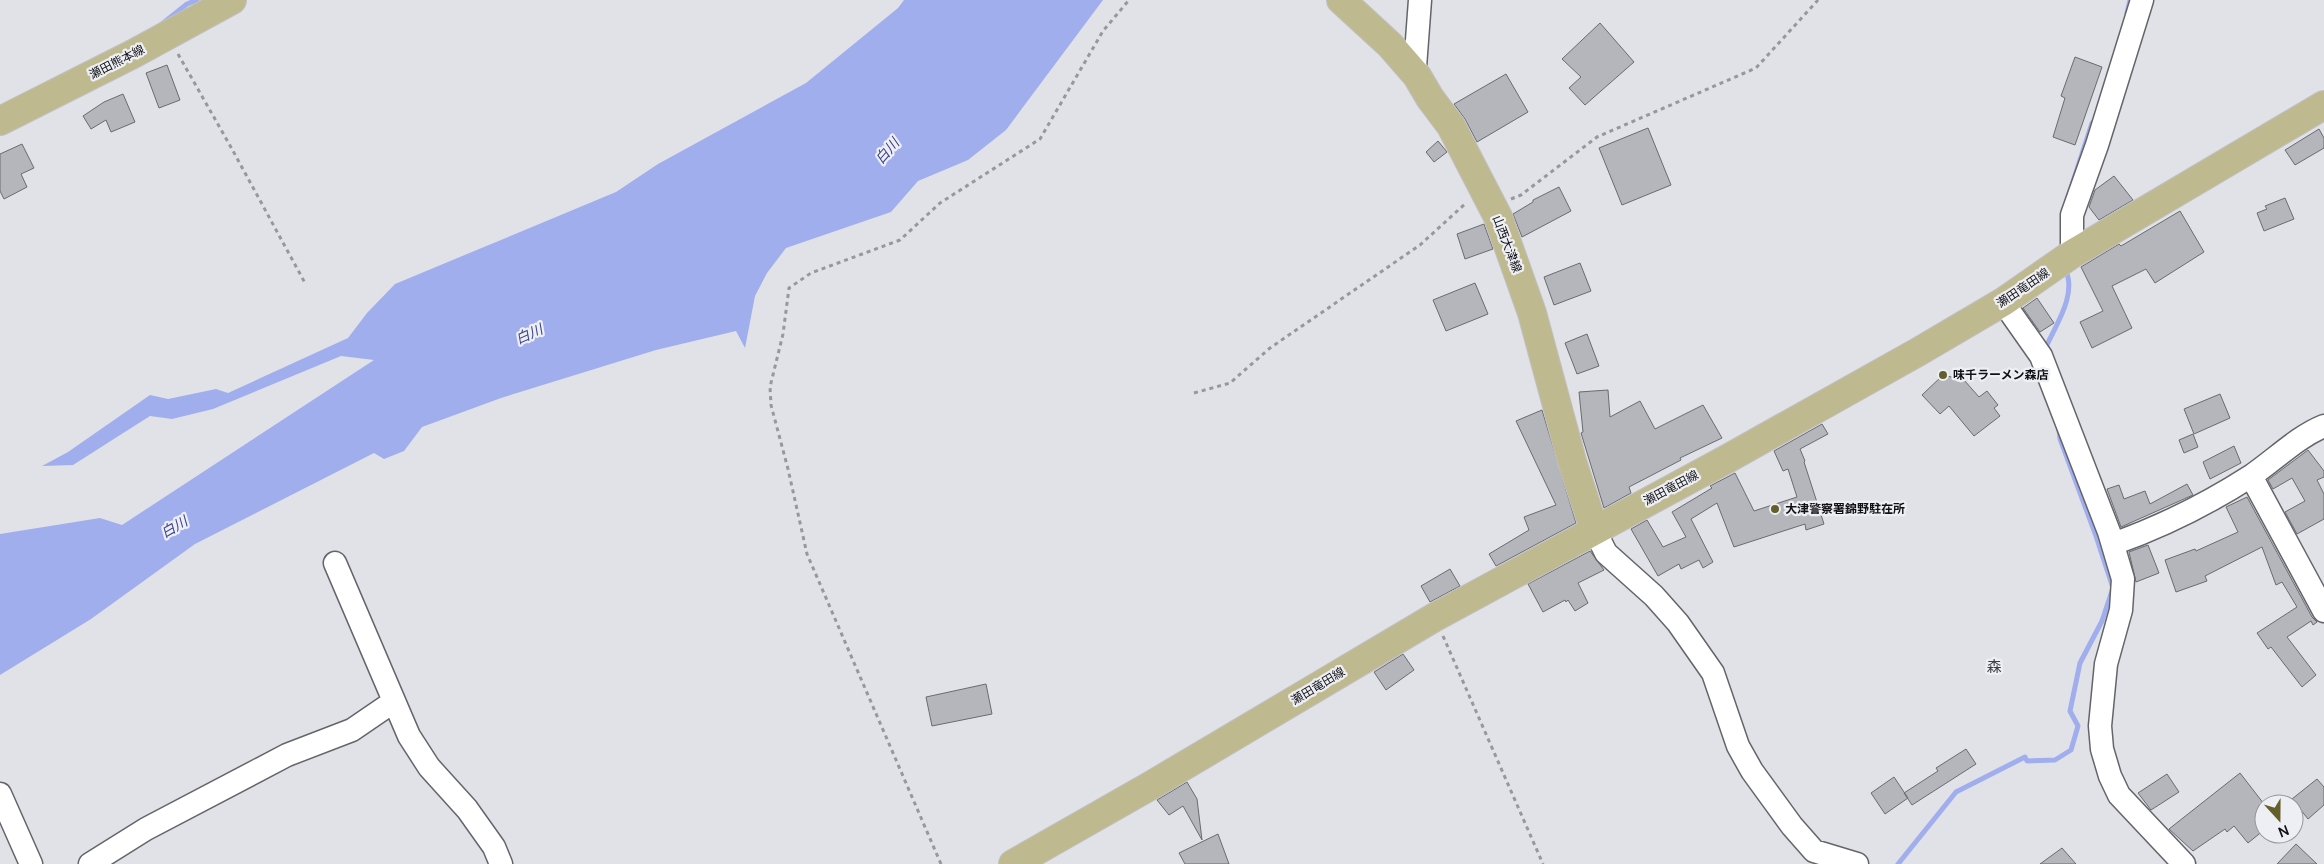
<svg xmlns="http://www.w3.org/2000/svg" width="2324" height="864" font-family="Manrope,'Noto Sans JP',sans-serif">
	<rect width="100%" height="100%" fill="#e1e2e8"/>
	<path fill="#a0aeee" d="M904 0H1103L1006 130 968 160 918 181 891 212 786 248 767 273 755 296 745 348 736 331 656 350 501 398 422 427 404 451 384 459 374 453 195 544 91 619 0 675V534L100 518 122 525 374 360 341 356 213 409 172 419 150 416 73 465 42 466 68 452 150 395 168 399 216 389 228 393 348 338 367 313 395 284 616 192 658 164 806 83 898 8Z"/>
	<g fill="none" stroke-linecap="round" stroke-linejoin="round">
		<path stroke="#a0aeee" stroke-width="5" d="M2127 13 2130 0
			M162 24 187 4 197 0
			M2067 200 2092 123
			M2045 349C2055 326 2078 294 2065 269
			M1898 864 1956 792 2025 757 2027 761 2055 760 2071 750 2078 726 2070 711 2080 663 2102 621 2113 588 2096 536 2060 439 2059 430"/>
	</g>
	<path fill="#b4b6bb" stroke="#6a6b71" d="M1600 23 1634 62 1585 105 1569 88 1581 77 1562 59Z
		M2075 57 2102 67 2075 145 2053 137 2065 98 2061 96Z
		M167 65 180 100 159 108 146 73Z
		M1506 74 1528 112 1477 142 1465 119 1454 104Z
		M123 94 135 122 111 132 106 120 91 129 83 116 104 102Z
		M1648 128 1671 185 1622 205 1599 148Z
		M2319 129 2324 138V148L2295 165 2285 150Z
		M1438 141 1447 152 1434 162 1426 152Z
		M22 144 34 168 21 174 27 187 4 199 0 191V154Z
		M2114 176 2133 200 2099 220 2089 207 2095 190Z
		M1559 187 1571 211 1522 237 1513 214 1533 202V200Z
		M2285 198 2294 219 2264 231 2257 213 2267 209 2265 206Z
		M2180 211 2204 252 2155 283 2146 269 2112 286 2132 328 2092 348 2080 322 2103 311 2081 267 2119 244 2121 246Z
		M1484 224 1493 249 1465 259 1457 234Z
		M1580 263 1591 291 1554 305 1544 277Z
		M1475 283 1488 314 1446 331 1433 300Z
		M2037 298 2054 323 2040 332 2023 308Z
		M1587 334 1599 366 1577 374 1565 343Z
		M1943 375 1964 380 1979 397 1987 391 1998 405 1994 408 2000 416 1974 436 1949 406 1940 414 1922 395Z
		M1608 390 1610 417 1640 401 1655 429 1703 405 1722 438 1680 458 1681 460 1629 487 1631 493 1604 508 1581 433 1583 432 1579 392Z
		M2220 394 2230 418 2194 434 2184 409Z
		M1542 410 1576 523 1496 566 1489 554 1529 530 1524 517 1556 505 1516 421Z
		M1822 424 1828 434 1800 449 1805 461 1804 462 1824 524 1806 530 1805 524 1734 547 1717 503 1691 519 1713 562 1703 568 1699 560 1681 569 1679 564 1658 576 1631 529 1647 520 1663 547 1686 537 1672 512 1712 488 1710 486 1735 473 1754 511 1797 497 1788 469 1783 471 1774 451Z
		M2193 434 2198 447 2184 453 2179 440Z
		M2234 446 2241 463 2210 479 2203 462Z
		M2308 450 2324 471V477L2317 480 2324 494V519L2297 534 2285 512 2305 501 2292 478 2273 489 2268 480Z
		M2187 484 2193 495 2121 527 2107 489 2119 485 2124 499 2145 491 2150 504Z
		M2247 497 2312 617 2317 622 2313 625 2311 621 2287 637 2316 675 2302 687 2271 647 2268 649 2257 633 2297 607 2282 582 2276 585 2262 547 2205 576 2207 581 2176 592 2165 560 2195 549 2196 551 2238 532 2226 507Z
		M2148 545 2159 573 2136 582 2129 552Z
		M1590 551 1604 570 1578 583 1588 603 1575 611 1568 600 1566 602 1565 600 1543 612 1528 584Z
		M1450 569 1460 586 1430 602 1421 586Z
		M1403 654 1414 670 1386 690 1374 672Z
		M986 684 992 714 932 726 926 697Z
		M1966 749 1976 764 1912 805 1904 793 1938 771 1936 768Z
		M2240 773 2264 804V830L2248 843 2234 826 2227 832 2225 829 2193 851 2169 829Z
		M2167 774 2179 792 2151 810 2138 793Z
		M1894 777 1908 798 1885 814 1871 793Z
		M2317 779 2324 787V805L2308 819 2292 799Z
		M1187 782 1197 799 1202 840 1183 806 1169 815 1157 800Z
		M1218 834 1229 864H1185L1179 853Z
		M2296 844 2317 864H2277Z
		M2062 848 2076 864H2040Z"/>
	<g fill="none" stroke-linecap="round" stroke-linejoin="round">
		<defs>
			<path id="minor" d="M1417 76 1415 67 1420 0
				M2072 254V215L2097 145 2142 0
				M2003 302 2041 356 2109 532 2123 579 2121 610 2106 664 2100 726 2102 749 2110 776 2119 795 2184 864
				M2251 476 2324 611
				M1594 529 1606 553 1654 596 1678 623 1713 673 1738 746 1752 771 1792 826 1814 851 1857 864
				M2113 544C2161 527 2209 503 2251 476 2276 459 2297 437 2324 426
				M335 563 409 736 429 767 467 809 494 847 501 864
				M0 794 31 864
				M90 864 146 829 287 755 352 730 393 702"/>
			<path id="major" d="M1341 0 1390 45 1417 76 1430 98 1451 126 1498 217 1532 313 1572 461 1594 529
				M0 121 133 54 232 0
				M1013 864 1150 786 1435 617 1727 459 1918 352 2003 302 2072 254 2324 105"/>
		</defs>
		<use href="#minor" stroke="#64656a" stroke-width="25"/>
		<use href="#major" stroke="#c1c1c2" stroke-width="30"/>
		<path stroke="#97979c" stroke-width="3" stroke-dasharray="4 4" stroke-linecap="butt" d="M178 54 232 149 305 283
			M1511 199 1521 195 1597 137 1756 68 1818 0
			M1194 393 1230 383 1270 348 1420 245 1466 203
			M1443 636 1543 864
			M941 864 807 554 788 469 771 405 770 387 783 334 789 288 811 273 900 240 940 203 1040 139 1103 31 1129 0"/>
		<use href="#minor" stroke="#fff" stroke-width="22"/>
		<use href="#major" stroke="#bfb98f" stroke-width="28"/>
	</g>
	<g fill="#645e2a" stroke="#eeeff5" stroke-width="2">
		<circle cx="1943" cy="375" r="5"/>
		<circle cx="1775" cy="509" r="5"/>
	</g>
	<g text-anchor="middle" stroke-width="4.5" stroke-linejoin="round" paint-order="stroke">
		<g font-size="12" fill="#111113" stroke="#eeeff5">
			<text transform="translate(117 62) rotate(-27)" y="4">瀬田熊本線</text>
			<text transform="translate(1507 244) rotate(69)" y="4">山西大津線</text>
			<text transform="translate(2023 288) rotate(-34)" y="4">瀬田竜田線</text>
			<text transform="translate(1671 488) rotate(-28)" y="4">瀬田竜田線</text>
			<text transform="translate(1318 686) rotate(-31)" y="4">瀬田竜田線</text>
		</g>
		<g font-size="12" font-weight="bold" fill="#111113" stroke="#eeeff5" text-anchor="start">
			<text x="1953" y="379">味千ラーメン森店</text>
			<text x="1785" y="513">大津警察署錦野駐在所</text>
		</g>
		<g font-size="14" font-style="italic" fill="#39428d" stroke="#eeeff5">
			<text transform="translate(887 151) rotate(-49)" y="5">白川</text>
			<text transform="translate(529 334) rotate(-24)" y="5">白川</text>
			<text transform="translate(174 527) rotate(-30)" y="5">白川</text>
		</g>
		<g font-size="15" fill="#3c3e42" stroke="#eeeff5">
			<text x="1994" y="672">森</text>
		</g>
	</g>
	<g transform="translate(2279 819) rotate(159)"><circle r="24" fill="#eeeff5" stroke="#96969b"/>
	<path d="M0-4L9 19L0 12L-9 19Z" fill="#645e2a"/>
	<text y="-8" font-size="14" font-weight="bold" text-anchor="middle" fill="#111113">N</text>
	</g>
</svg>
